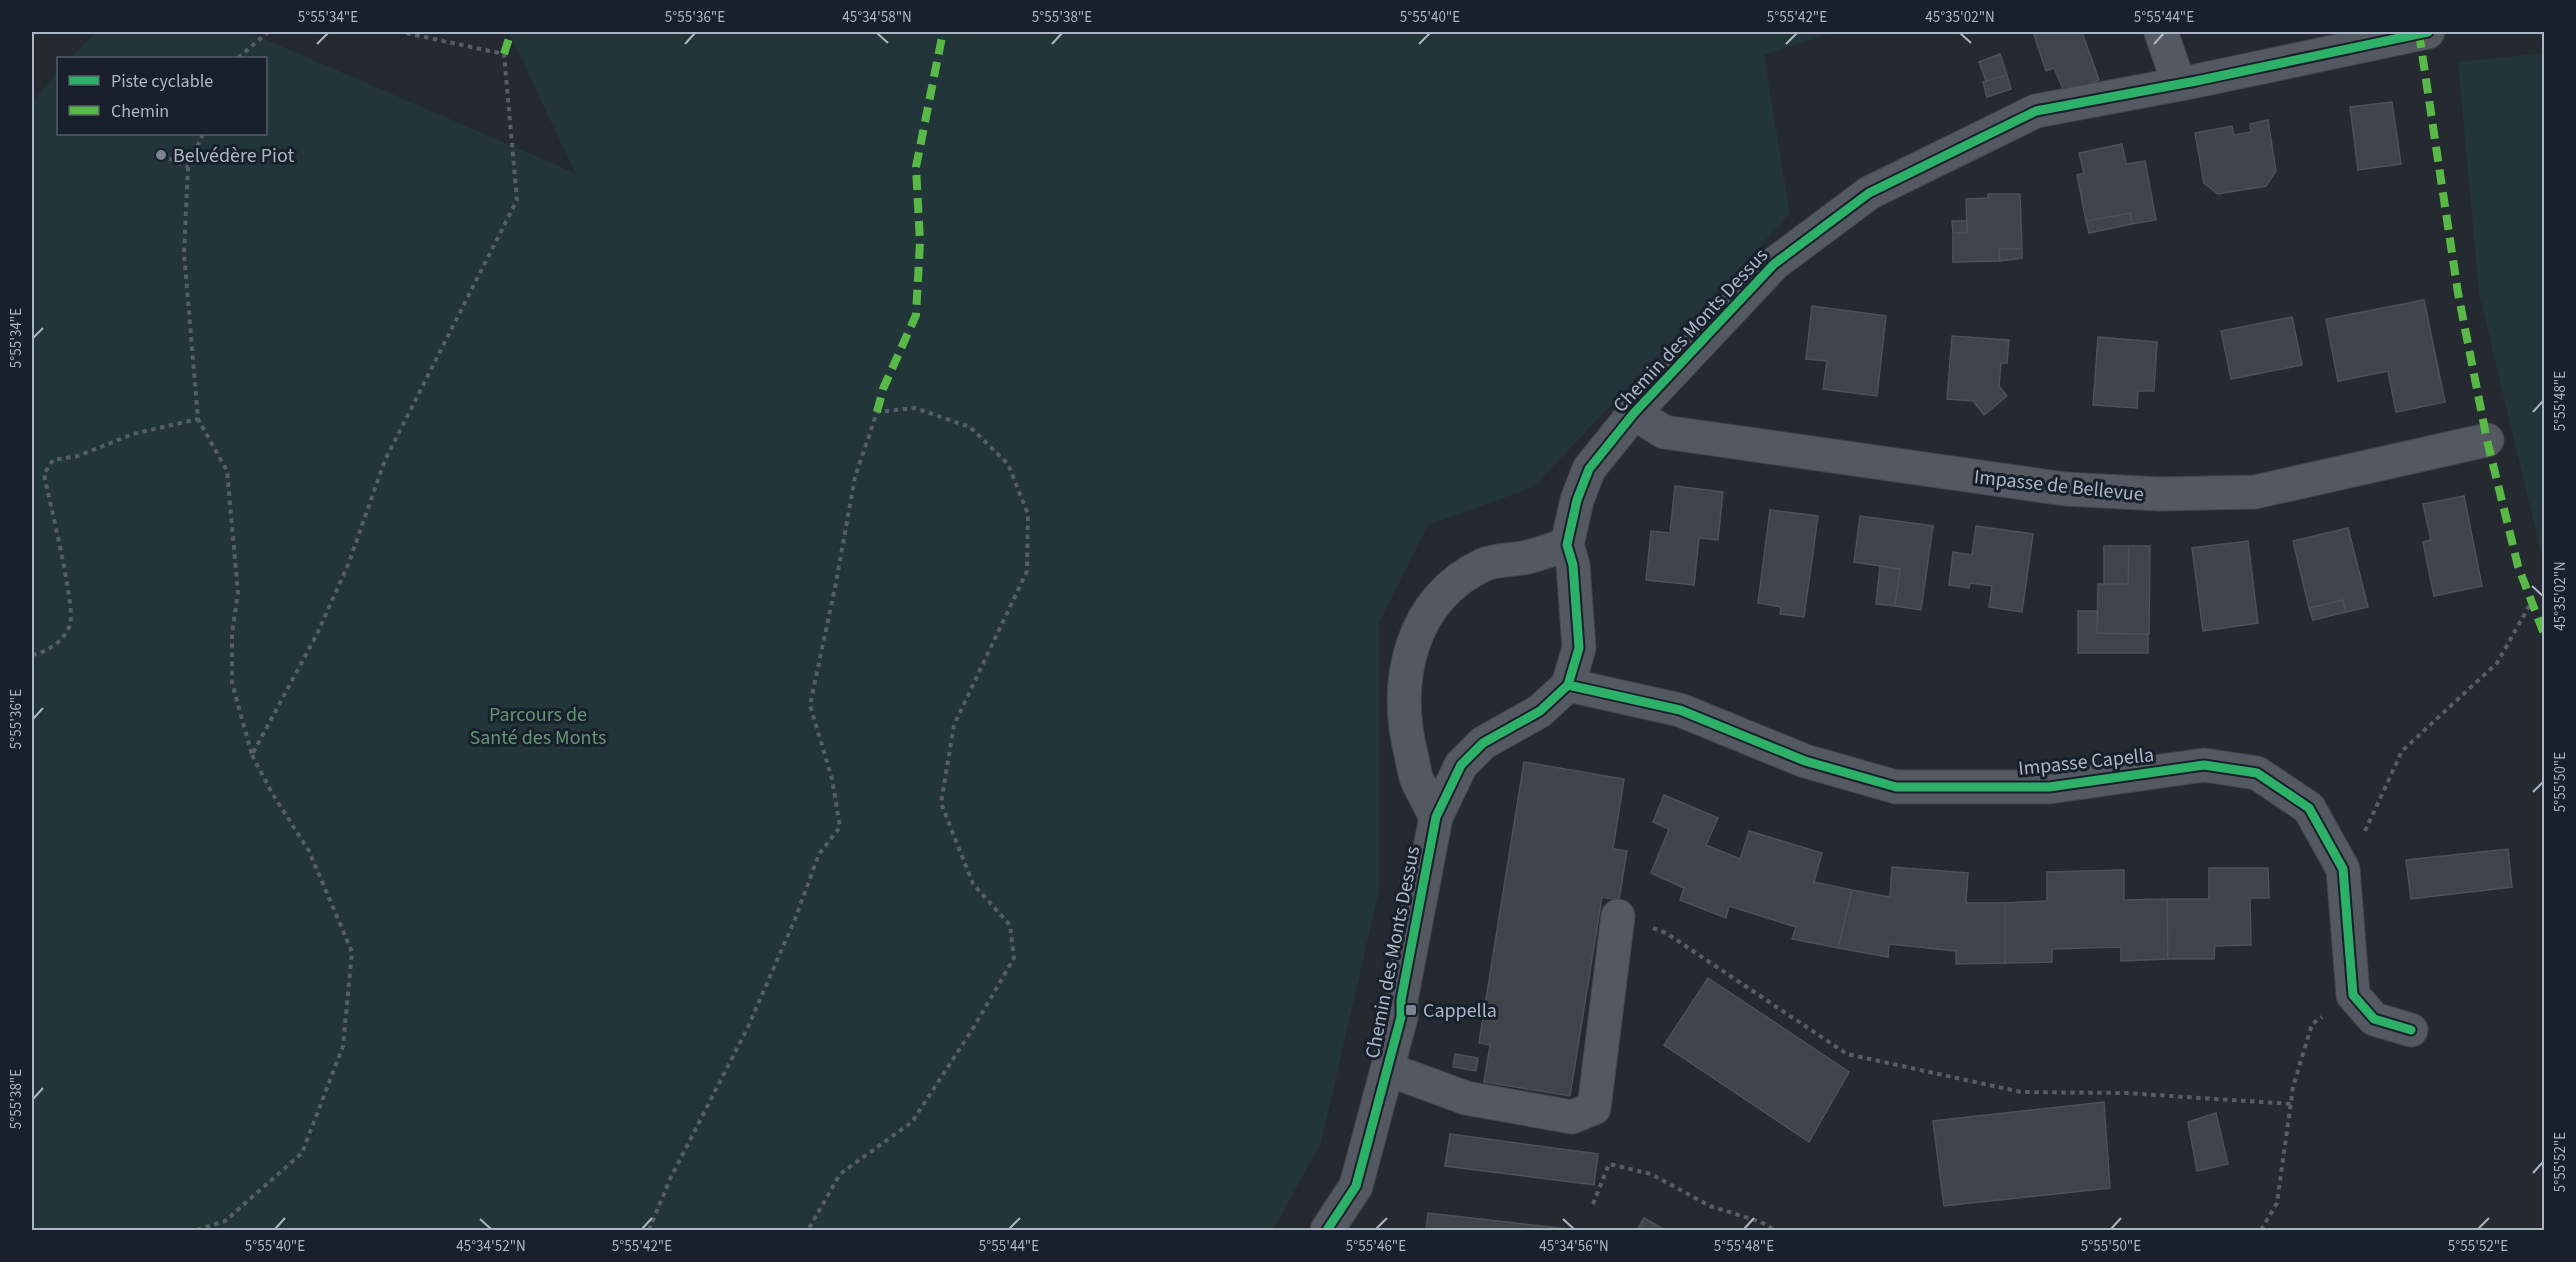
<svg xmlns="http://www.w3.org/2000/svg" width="2576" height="1262" font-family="'Source Sans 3',sans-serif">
	<rect width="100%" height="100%" fill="#252a31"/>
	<path fill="#223539" d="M96 32H248L575 173 509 32H1836L1764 55 1790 214 1534 487 1428 525 1379 623V890L1321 1143 1273 1230H32V102L58 72V134H266V58H71Z
		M2544 53V565L2479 293 2458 62Z"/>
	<path fill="#3f434a" stroke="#4b515a" stroke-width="1.5" d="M2033 32H2082L2099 80 2065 93 2054 68 2046 71Z
		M2000 54 2007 75 1986 81 1979 62Z
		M2007 75 2011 89 1987 97 1983 82Z
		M2392 102 2401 164 2358 170 2350 107Z
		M2268 120 2276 171 2266 186 2218 194 2204 183 2195 133 2232 126 2234 135 2251 132 2250 124Z
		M2122 144 2126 164 2145 161 2156 220 2132 224 2130 213 2086 221 2077 175 2084 173 2079 153Z
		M1988 194H2020L2022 249H1999L2000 261 1953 262V233H1967L1966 199 1988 198Z
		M2130 213 2132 224 2089 233 2086 221Z
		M1952 221H1967V233H1953Z
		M1999 249H2022V258L2000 261Z
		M2424 300 2445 402 2396 412 2388 371 2338 381 2326 319Z
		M1812 306 1886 316 1877 396 1823 389 1827 361 1806 359Z
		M2292 317 2302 365 2231 379 2221 331Z
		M1952 336 2009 340 2007 363H2001L1999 386 2007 396 1984 415 1973 401 1947 399Z
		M2098 337 2157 342 2154 391H2138L2137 408 2093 405Z
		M1675 486 1723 492 1718 540 1699 538 1694 585 1646 580 1651 531 1670 533Z
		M2464 496 2482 586 2434 596 2423 542 2431 540 2423 504Z
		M1770 510 1818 516 1804 617 1780 614 1781 607 1758 603Z
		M1860 516 1933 526 1921 610 1895 606 1900 569 1854 562Z
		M1976 526 2033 534 2022 612 1989 607 1992 586 1970 583 1969 588 1949 585 1953 552 1972 555Z
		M2348 528 2368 607 2346 612 2343 600 2309 608 2293 541Z
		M2248 541 2258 623 2203 631 2192 548Z
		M2104 546H2129L2128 584H2104Z
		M2129 546H2150L2149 634 2097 633 2098 584H2128Z
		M1880 566 1900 569 1895 606 1876 604Z
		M2343 600 2346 612 2313 620 2309 608Z
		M2078 611H2098L2097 633 2148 634V653H2078Z
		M1524 762 1624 779 1613 849 1627 851 1619 900 1602 897 1570 1096 1484 1082 1490 1045 1479 1043Z
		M1664 795 1718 818 1706 845 1740 859 1749 831 1822 853 1814 882 1852 890 1838 948 1792 939 1796 927 1729 906 1726 918 1680 900 1684 888 1651 873 1669 829 1653 822Z
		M2508 849 2512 887 2411 899 2406 860Z
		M1892 867 1968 873 1966 903H2005V963L1956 964V951L1889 944 1888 957 1838 948 1852 890 1890 897Z
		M2209 868H2268L2269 898H2250L2251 945 2215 946 2214 959H2168L2167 899H2209Z
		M2124 870V900L2167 899 2168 959 2121 961V947L2052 949V962L2005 963V903L2047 901V872Z
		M1708 978 1849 1072 1809 1142 1664 1045Z
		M1455 1054 1478 1058 1476 1071 1453 1067Z
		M2104 1102 2110 1188 1944 1206 1933 1121Z
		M2216 1113 2228 1164 2197 1171 2188 1122Z
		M1450 1134 1598 1154 1594 1185 1445 1166Z
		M1428 1213 1577 1230H1426Z
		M1644 1218 1665 1230H1637Z"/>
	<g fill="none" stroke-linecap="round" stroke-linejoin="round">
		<defs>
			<path id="minor" d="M2161 32 2179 84
				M1634 413 1664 432 2065 489 2159 494 2255 492 2487 440
				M1568 685 1680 710 1805 761 1896 787H2049L2204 765 2257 773 2309 808 2343 869 2353 995 2374 1019 2411 1030
				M1436 817C1430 805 1423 793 1417 780 1414 772 1413 762 1411 754 1393 681 1410 600 1483 565 1494 560 1510 560 1523 558 1538 555 1552 549 1567 545
				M1387 1069 1466 1098 1572 1117 1594 1108 1618 916
				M1327 1230 1356 1186 1401 1017V1000L1436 817 1461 765 1483 743 1540 711 1568 685 1579 648 1573 565 1567 545 1577 500 1589 469 1634 413 1774 264 1869 193 2036 111 2196 81 2428 32"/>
		</defs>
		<use href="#minor" stroke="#42464c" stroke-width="35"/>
		<path stroke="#575d64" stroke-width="4" stroke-dasharray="4.5 4.5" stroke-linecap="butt" d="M238 58 268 32
			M203 134 188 167 184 253 198 419 227 471 238 593 232 633V683L252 755 317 634 348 565 385 460 517 200 504 54 401 32
			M161 155 188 167
			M32 655C48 652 64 641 70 625 76 606 49 500 44 474L53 460 78 456 133 434 198 419
			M2365 831 2402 751 2497 663 2532 601
			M1653 928 1666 933 1847 1054 2021 1092 2126 1093 2291 1104
			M1593 1204 1609 1164 1651 1174 1710 1206 1761 1222 1774 1230
			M197 1230 225 1221 302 1153 343 1046 352 952 309 851 272 793 252 755
			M649 1230 670 1179 748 1027 795 919 819 854 840 827 832 779 810 705 835 588 855 477 877 412 915 408 970 427 1008 464 1028 514 1027 571 954 725 941 803 973 884 1010 925 1014 958 972 1030 912 1122 840 1174 808 1230
			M2261 1230 2277 1203 2293 1087 2312 1024 2322 1017"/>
		<use href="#minor" stroke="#545860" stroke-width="33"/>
		<path stroke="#58b947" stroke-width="8" stroke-dasharray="15 8" stroke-linecap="butt" d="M2419 33 2458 293 2487 440 2518 566 2544 634
			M504 54 511 32
			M877 412 883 389 916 315 920 242 916 167 943 32"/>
		<defs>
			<path id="cycleway" d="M1568 685 1680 710 1805 761 1896 787H2049L2204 765 2257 773 2309 808 2343 869 2353 995 2374 1019 2411 1030
				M1327 1230 1356 1186 1401 1017V1000L1436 817 1461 765 1483 743 1540 711 1568 685 1579 648 1573 565 1567 545 1577 500 1589 469 1634 413 1774 264 1869 193 2036 111 2196 81 2428 32"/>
		</defs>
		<use href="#cycleway" stroke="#18202c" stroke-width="13"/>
		<use href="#cycleway" stroke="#2db169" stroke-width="9"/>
	</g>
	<path fill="none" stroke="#acb5c5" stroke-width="2" d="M877 33 888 43M1960 33 1971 43M317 44 328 33M685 44 695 33M1052 44 1062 33M1419 44 1430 33M1786 44 1797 33M2154 44 2164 33M33 338 43 328M2533 412 2543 401M2532 586 2543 596M33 719 43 708M2533 792 2543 782M33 1099 43 1088M2533 1173 2543 1162M480 1219 491 1229M1563 1219 1574 1229M275 1229 285 1218M642 1229 652 1218M1009 1229 1020 1218M1376 1229 1387 1218M1744 1229 1754 1218M2111 1229 2121 1218M2478 1229 2489 1218"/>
	<g fill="#7d8491" stroke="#18202c" stroke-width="2">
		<circle cx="161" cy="155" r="6"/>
		<rect x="1405" y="1004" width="12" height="12" rx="3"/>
	</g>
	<g text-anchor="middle" stroke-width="6" stroke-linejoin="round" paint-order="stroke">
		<g font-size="20" fill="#acb5c5" stroke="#18202c" text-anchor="start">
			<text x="173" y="162">Belvédère Piot</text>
			<text x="1423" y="1017">Cappella</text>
		</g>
		<g font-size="20" fill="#acb5c5" stroke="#18202c">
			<text transform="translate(1690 330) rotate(-47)" y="7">Chemin des Monts Dessus</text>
			<text transform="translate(2059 485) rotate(6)" y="7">Impasse de Bellevue</text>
			<text transform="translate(2086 761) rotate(-6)" y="7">Impasse Capella</text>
			<text transform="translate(1392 952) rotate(-79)" y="7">Chemin des Monts Dessus</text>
		</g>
		<g font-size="20" fill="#639671" stroke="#18202c">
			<text x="538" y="721">Parcours de<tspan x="538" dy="23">Santé des Monts</tspan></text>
		</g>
	</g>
	<rect width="2576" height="1262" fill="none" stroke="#18202c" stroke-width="66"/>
	<rect x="57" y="57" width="210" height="78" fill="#18202c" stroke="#535c69" stroke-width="1.5"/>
	<rect x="69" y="76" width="30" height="9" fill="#2db169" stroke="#535c69" stroke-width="1.5"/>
	<text x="111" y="87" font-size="18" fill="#acb5c5">Piste cyclable</text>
	<rect x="69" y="106" width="30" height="9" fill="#58b947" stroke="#535c69" stroke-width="1.5"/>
	<text x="111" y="117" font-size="18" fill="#acb5c5">Chemin</text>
	<rect x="33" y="33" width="2510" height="1196" fill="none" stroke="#acb5c5" stroke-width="2"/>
	<g font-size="15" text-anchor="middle" fill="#acb5c5">
		<text x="328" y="22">5°55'34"E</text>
		<text x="695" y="22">5°55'36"E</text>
		<text x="877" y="22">45°34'58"N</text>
		<text x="1062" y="22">5°55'38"E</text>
		<text x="1430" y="22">5°55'40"E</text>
		<text x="1797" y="22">5°55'42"E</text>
		<text x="1960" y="22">45°35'02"N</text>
		<text x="2164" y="22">5°55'44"E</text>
		<text transform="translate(16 338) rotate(-90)" y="5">5°55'34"E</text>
		<text transform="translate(2560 401) rotate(-90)" y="5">5°55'48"E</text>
		<text transform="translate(2560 596) rotate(-90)" y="5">45°35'02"N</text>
		<text transform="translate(16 719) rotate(-90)" y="5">5°55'36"E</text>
		<text transform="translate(2560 782) rotate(-90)" y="5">5°55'50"E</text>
		<text transform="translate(16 1099) rotate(-90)" y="5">5°55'38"E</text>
		<text transform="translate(2560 1162) rotate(-90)" y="5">5°55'52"E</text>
		<text x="275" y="1251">5°55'40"E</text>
		<text x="491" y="1251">45°34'52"N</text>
		<text x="642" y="1251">5°55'42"E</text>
		<text x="1009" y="1251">5°55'44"E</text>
		<text x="1376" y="1251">5°55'46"E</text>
		<text x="1574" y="1251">45°34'56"N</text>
		<text x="1744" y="1251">5°55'48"E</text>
		<text x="2111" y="1251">5°55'50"E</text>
		<text x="2478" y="1251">5°55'52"E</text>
	</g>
</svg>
